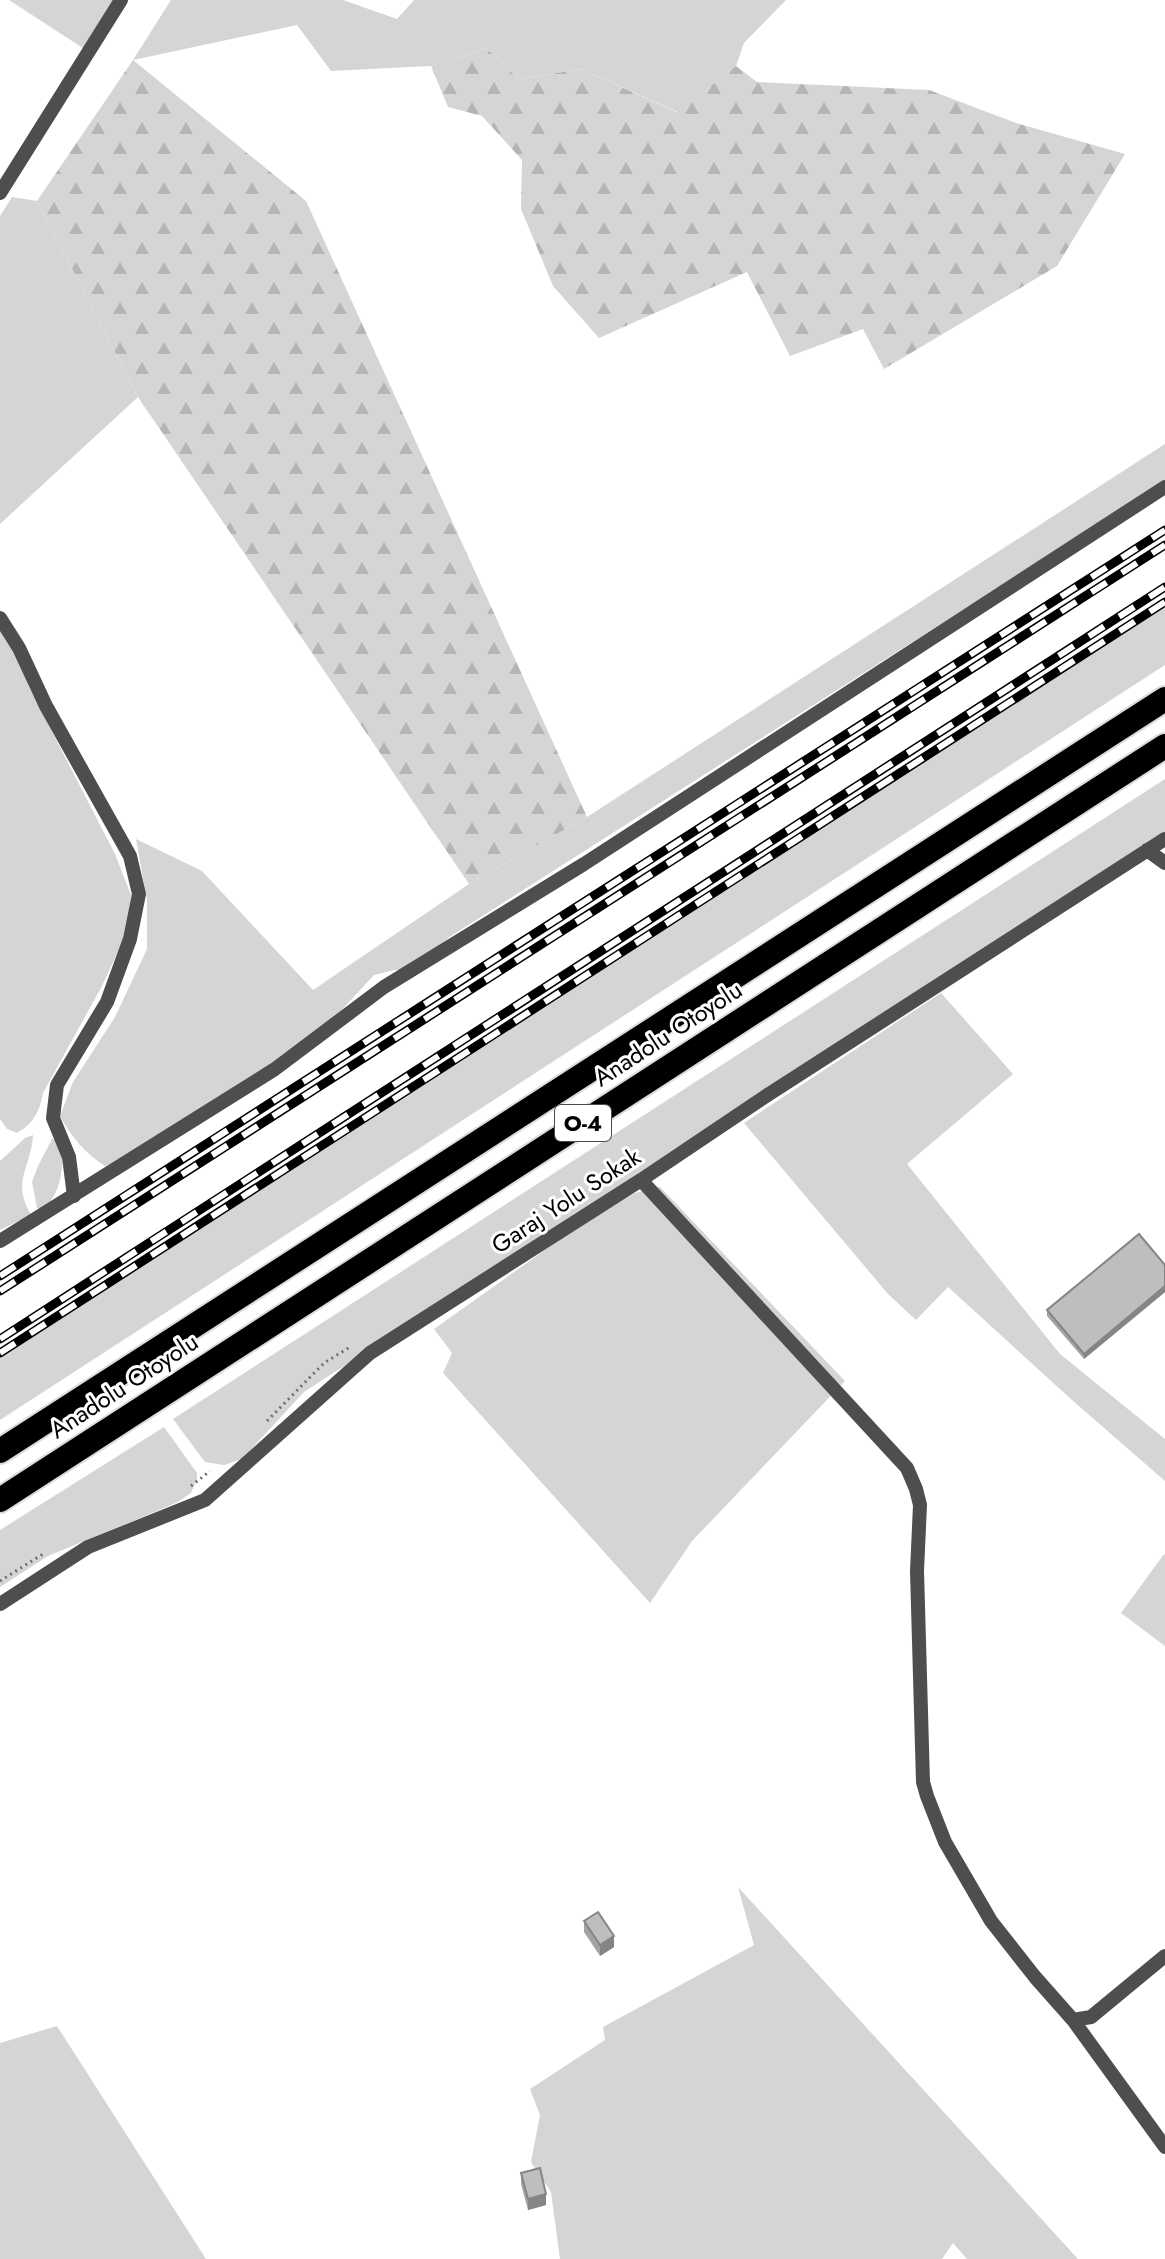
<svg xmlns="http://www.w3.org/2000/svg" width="1165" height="2259" font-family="Jost,sans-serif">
	<defs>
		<pattern id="forest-firs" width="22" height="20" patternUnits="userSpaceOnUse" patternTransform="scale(2)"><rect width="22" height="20" fill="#d5d5d5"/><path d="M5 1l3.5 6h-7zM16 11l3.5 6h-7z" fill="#b5b5b5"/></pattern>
	</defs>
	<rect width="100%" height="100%" fill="#fff"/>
	<path fill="#d5d5d5" d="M9 0H117L89 52Z
		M171 0H343L397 19 414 0H786L744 43 736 66 678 112 581 69 519 79 486 48 431 66 331 71 297 25 133 60Z
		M12 197 37 201 138 397 0 524V216Z
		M1165 444V481L451 936 407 971 395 970 374 975 325 1028 125 1160 105 1166C85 1153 71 1137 60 1116L73 1082 115 1017 147 949V900L136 839 202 871 313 990 469 884 587 817Z
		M1165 602V665L0 1420V1355Z
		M0 628C12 646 24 666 29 687L115 854 131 895 126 934 102 986 43 1093C40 1111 33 1124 17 1133L7 1129 0 1119Z
		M1165 779V834L304 1392 242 1459 224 1465 205 1462 173 1419Z
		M941 993 1013 1074 907 1164 1060 1354 1165 1439V1481L1072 1400 948 1287 916 1320 888 1294 744 1123Z
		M33 1135C31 1169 11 1181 31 1215L0 1230V1161L25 1138Z
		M52 1139H55C58 1145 62 1152 62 1158 63 1176 57 1198 43 1209L37 1208 32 1182 38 1166Z
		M660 1187 845 1381 692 1541 650 1603 443 1373 452 1353 434 1329 583 1223 635 1193Z
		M164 1427 197 1473V1479L191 1493 176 1503 48 1556 0 1587V1530Z
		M1164 1554 1165 1555V1646L1121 1613Z
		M738 1887 1078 2259H967L953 2243 942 2259H560L551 2192 531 2162 540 2115 530 2089 605 2040 603 2027 754 1945Z
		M57 2026 206 2259H0V2043Z"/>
	<path fill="url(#forest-firs)" d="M486 48 519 79 581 69 677 112 736 66 757 82 929 90 1016 123 1125 154 1057 266 884 369 863 329 790 356 747 272 599 338 553 286 521 209 522 160 482 116 448 107 431 66Z
		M133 60 306 201 587 817 469 884 138 397 37 201Z"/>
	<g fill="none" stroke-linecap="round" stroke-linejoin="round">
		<defs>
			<path id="highway" d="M0 1451 1165 699
				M0 1500 1165 746"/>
		</defs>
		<use href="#highway" stroke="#dbdbdb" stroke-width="28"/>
		<path stroke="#707070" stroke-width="3" stroke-dasharray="2 4" stroke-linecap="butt" d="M267 1421 324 1363 350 1347
			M191 1486 210 1471
			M0 1581 43 1554"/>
		<path stroke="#4e4e4e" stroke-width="14" d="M0 193 121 0
			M0 618 19 648 46 706 130 856 139 894 130 939 107 1002 57 1085 53 1118 69 1157 74 1196
			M1147 850 1165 863
			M641 1180 907 1468 916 1489 920 1505 917 1571 923 1782 927 1796 945 1842 991 1921 1035 1977 1073 2020 1091 2017 1165 1956
			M0 1241 275 1069 384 987 584 864 1165 487
			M0 1604 88 1547 205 1500 370 1353 641 1180 763 1098 1165 839
			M1073 2020 1165 2147"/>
		<use href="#highway" stroke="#000" stroke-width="24"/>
		<defs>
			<path id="rail" d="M0 1276 1165 530
				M0 1291 1165 545
				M0 1339 1165 587
				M0 1353 1165 602"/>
		</defs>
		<use href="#rail" stroke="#000" stroke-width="9"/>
		<use href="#rail" stroke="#fff" stroke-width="6" stroke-dasharray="18" stroke-linecap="butt"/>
	</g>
	<path fill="#a3a3a3" d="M1165 1265V1292L1084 1359 1047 1316V1310Z
		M584 1921 614 1947 600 1956 584 1932Z
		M521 2173 546 2205 528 2210 521 2184Z"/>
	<path fill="#858585" d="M1165 1286V1292L1084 1359V1354Z
		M614 1936V1947L600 1956V1945Z
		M546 2194V2205L528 2210V2199Z"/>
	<path fill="#bebebe" stroke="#858585" stroke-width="2" d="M1139 1234 1165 1265V1286L1084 1354 1047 1310Z
		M598 1912 614 1936 600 1945 584 1921Z
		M540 2168 546 2194 528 2199 521 2173Z"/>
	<g text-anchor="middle" stroke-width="6" stroke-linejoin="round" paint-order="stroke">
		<rect fill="#fff" stroke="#4c4c4c" stroke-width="2" x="555" y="1105" width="56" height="36" rx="6"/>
		<g font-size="22" font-weight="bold" fill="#000">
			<text x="583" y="1131">O-4</text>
		</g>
		<g font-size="24" fill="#000" stroke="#fff">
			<text transform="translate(668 1034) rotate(-33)" y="8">Anadolu Otoyolu</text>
			<text transform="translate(566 1201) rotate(-33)" y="8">Garaj Yolu Sokak</text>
			<text transform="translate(124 1386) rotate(-33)" y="8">Anadolu Otoyolu</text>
		</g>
	</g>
</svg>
